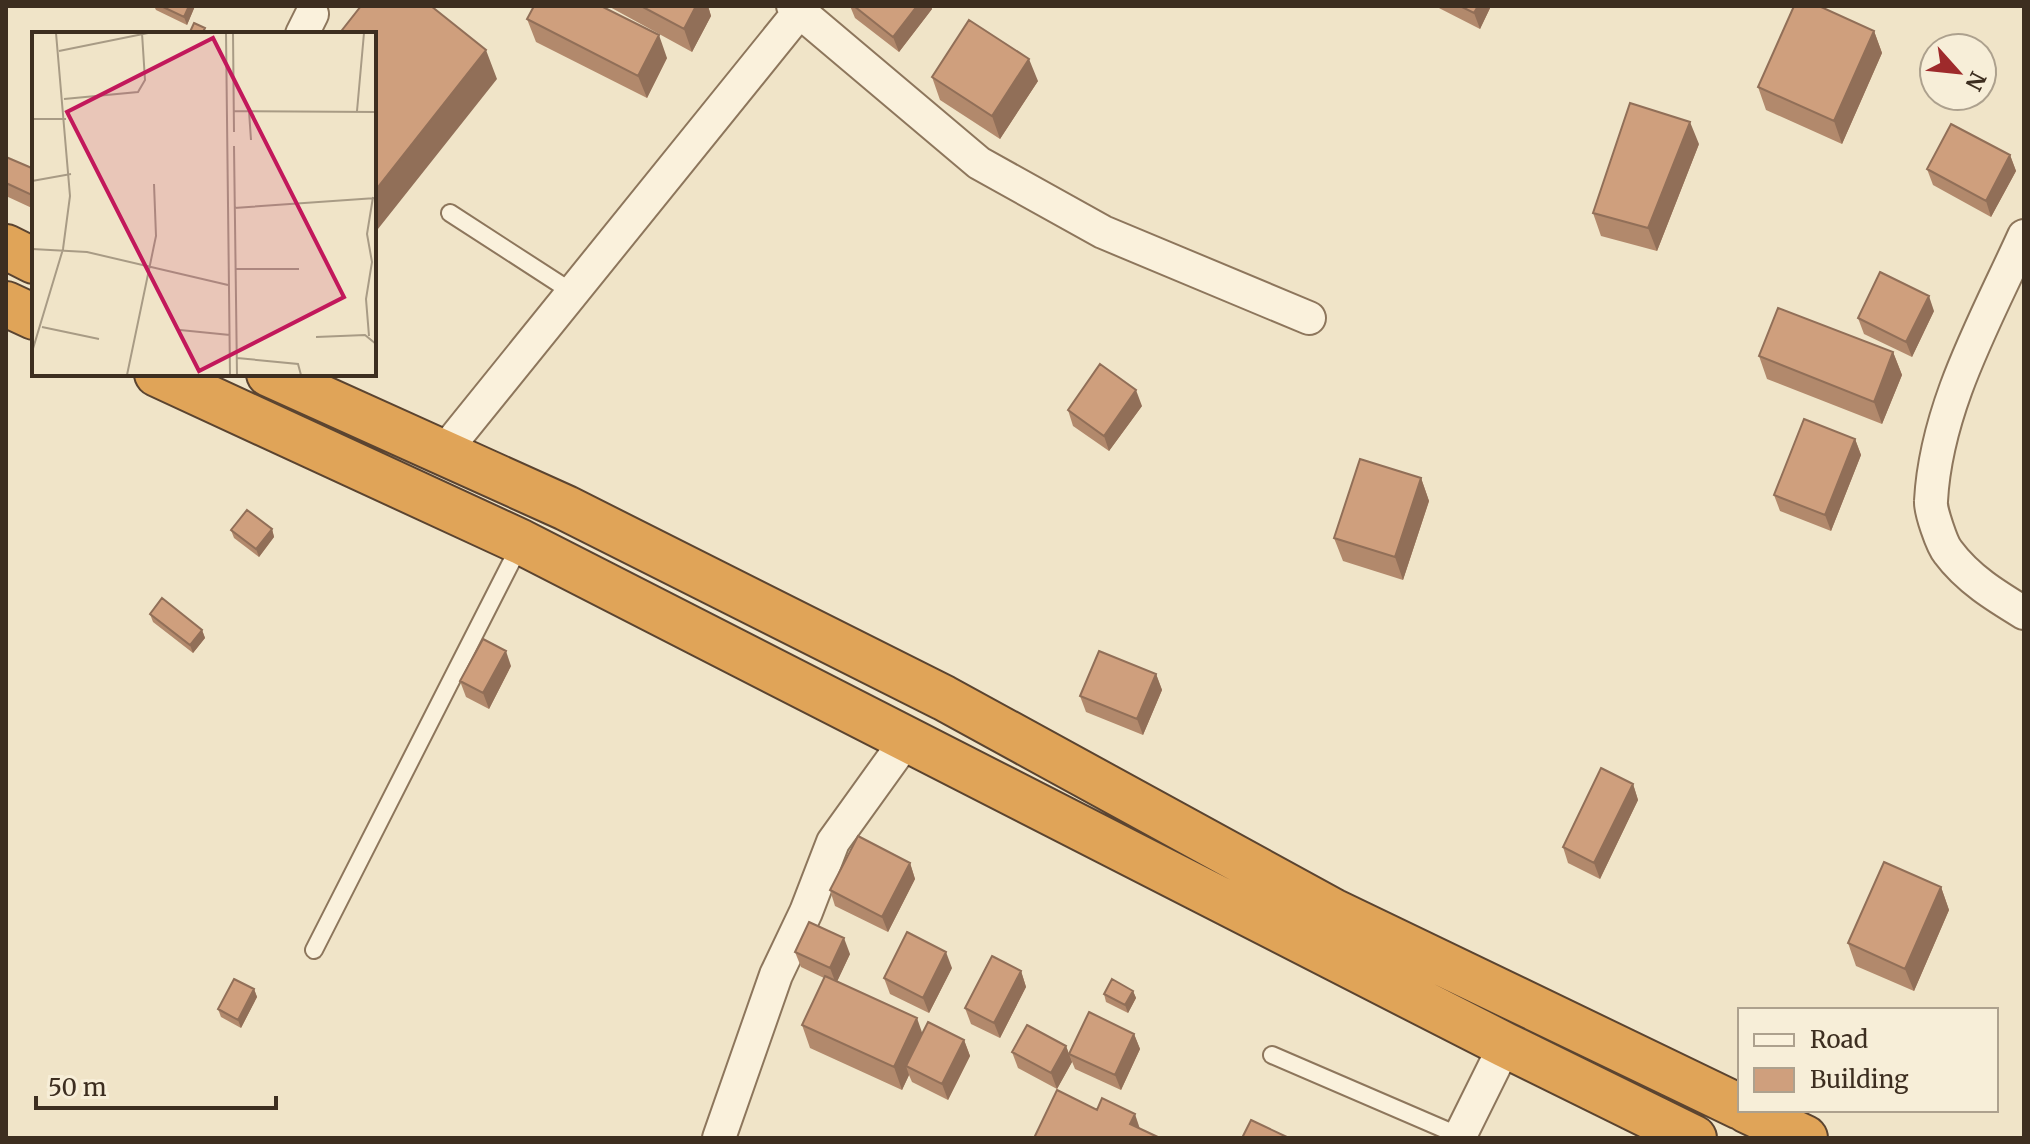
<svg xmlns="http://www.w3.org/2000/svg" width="2030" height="1144" font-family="Merriweather,serif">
	<rect width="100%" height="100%" fill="#f0e4c8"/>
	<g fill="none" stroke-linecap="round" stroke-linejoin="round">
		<defs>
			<path id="lane" d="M450 213 572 292
				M314 950 520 545
				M1272 1055 1460 1136"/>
			<path id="street" d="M793 6 979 163 1103 232 1309 318
				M302 34 312 14
				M2024 236C1986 320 1936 407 1931 501 1930 510 1942 545 1948 552 1968 579 1996 596 2024 613
				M443 453 804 6
				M719 1138 776 975 806 912 833 842 907 739
				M1459 1138 1505 1045"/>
			<path id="highway" d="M6 247 34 261
				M6 304 34 317
				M157 374 521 542 1505 1045 1694 1138
				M269 374 566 508 944 698 1333 911 1740 1107
				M1746 1110 1805 1138"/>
		</defs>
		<use href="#lane" stroke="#8d765c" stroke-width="20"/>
		<use href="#street" stroke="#8d765c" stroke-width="36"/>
		<use href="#highway" stroke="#5b4430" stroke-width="48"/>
		<use href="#lane" stroke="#faf1dc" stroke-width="16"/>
		<use href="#street" stroke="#faf1dc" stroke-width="32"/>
		<use href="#highway" stroke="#e0a458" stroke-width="44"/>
	</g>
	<path fill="#b2896c" d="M154 6H195L187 25 156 10Z
		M608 6H708L711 16 692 52Z
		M850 6H931L932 9 899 52 855 18Z
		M1435 6H1491L1480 29Z
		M527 19 667 58 647 98 536 42Z
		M1874 31 1882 53 1842 144 1766 110 1758 87Z
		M932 77 1038 81 1000 139 940 100Z
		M1699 144 1657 251 1601 236 1593 213Z
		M2010 155 2016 171 1991 217 1933 185 1927 169Z
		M6 157 34 169V209L6 196Z
		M1934 311 1912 357 1864 334 1858 318Z
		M1893 352 1902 375 1882 424 1767 379 1759 356Z
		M1142 406 1109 451 1073 426 1068 410Z
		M1855 439 1861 455 1831 531 1780 511 1774 495Z
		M1421 478 1429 501 1403 580 1343 561 1334 538Z
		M272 529 274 537 259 557 234 538 231 530Z
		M150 614 202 630 205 638 193 653 153 622Z
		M511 666 489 709 466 697 460 681Z
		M1156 674 1162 690 1143 735 1086 712 1080 696Z
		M1633 784 1638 800 1600 879 1568 863 1563 847Z
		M910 863 915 879 888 932 835 906 830 890Z
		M1941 887 1949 910 1914 991 1856 966 1848 943Z
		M795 952 850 954 837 981 922 1034 964 1040 970 1056 948 1100 912 1082 909 1075 902 1090 810 1048 802 1025 824 978 801 967Z
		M952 968 929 1013 890 994 884 978Z
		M1021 971 1026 987 1000 1038 971 1024 965 1008Z
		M254 989 257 997 241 1028 221 1017 218 1009Z
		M1133 991 1136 998 1128 1013 1106 1002 1104 994Z
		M1134 1034 1140 1049 1121 1090 1075 1069 1069 1054Z
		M1066 1046 1072 1062 1057 1089 1018 1068 1012 1052Z"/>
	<path fill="#916f58" d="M189 6H195L187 25 184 17Z
		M696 6H708L711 16 692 52 684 29Z
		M917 6H931L932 9 899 52 893 37Z
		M1478 6H1491L1480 29 1474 13Z
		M1874 31 1882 53 1842 144 1834 121Z
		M659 35 667 58 647 98 638 76Z
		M486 50 497 79 374 234V192Z
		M1029 59 1038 81 1000 139 992 116Z
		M1690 122 1699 144 1657 251 1648 228Z
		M2010 155 2016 171 1991 217 1986 201Z
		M1929 296 1934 311 1912 357 1906 342Z
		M1893 352 1902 375 1882 424 1874 402Z
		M1136 390 1142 406 1109 451 1104 436Z
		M1855 439 1861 455 1831 531 1825 515Z
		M1421 478 1429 501 1403 580 1395 557Z
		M272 529 274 537 259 557 256 549Z
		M202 630 205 638 193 653 190 645Z
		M506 651 511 666 489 709 483 693Z
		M1156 674 1162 690 1143 735 1137 719Z
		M1633 784 1638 800 1600 879 1594 863Z
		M910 863 915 879 888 932 882 917Z
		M1941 887 1949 910 1914 991 1905 969Z
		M844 938 850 954 836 984 830 968Z
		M946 952 952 968 929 1013 923 998Z
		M1021 971 1026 987 1000 1038 994 1023Z
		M254 989 257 997 241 1028 238 1020Z
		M1133 991 1136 998 1128 1013 1125 1005Z
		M917 1018 925 1041 906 1066 909 1075 902 1090 894 1067Z
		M1134 1034 1140 1049 1121 1090 1115 1075Z
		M964 1040 970 1056 948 1100 942 1084Z
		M1066 1046 1072 1062 1057 1089 1051 1073Z
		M1135 1114 1143 1138 1130 1124Z"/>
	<path fill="#cf9f7d" stroke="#916f58" stroke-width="2" d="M161 6H189L184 17Z
		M361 6H431L486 50 374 192V34H339Z
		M534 6H601L659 35 638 76 527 19Z
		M641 6H696L684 29Z
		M854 6H917L893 37Z
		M1460 6H1478L1474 13Z
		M1794 6H1819L1874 31 1834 121 1758 87Z
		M969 20 1029 59 992 116 932 77Z
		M194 23 205 28 202 34H189Z
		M1630 103 1690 122 1648 228 1593 213Z
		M1951 124 2010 155 1986 201 1927 169Z
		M6 157 34 169V196L6 183Z
		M1880 272 1929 296 1906 342 1858 318Z
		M1778 308 1893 352 1874 402 1759 356Z
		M1100 364 1136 390 1104 436 1068 410Z
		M1804 419 1855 439 1825 515 1774 495Z
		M1360 459 1421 478 1395 557 1334 538Z
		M247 510 272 529 256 549 231 530Z
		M162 598 202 630 190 645 150 614Z
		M483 639 506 651 483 693 460 681Z
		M1099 651 1156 674 1137 719 1080 696Z
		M1601 768 1633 784 1594 863 1563 847Z
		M858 836 910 863 882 917 830 890Z
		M1884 862 1941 887 1905 969 1848 943Z
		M809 922 844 938 830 968 795 952Z
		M907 932 946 952 923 998 884 978Z
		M992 956 1021 971 994 1023 965 1008Z
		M825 976 917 1018 894 1067 802 1025Z
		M234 979 254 989 238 1020 218 1009Z
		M1112 979 1133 991 1125 1005 1104 994Z
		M1089 1012 1134 1034 1115 1075 1069 1054Z
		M928 1022 964 1040 942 1084 906 1066Z
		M1027 1025 1066 1046 1051 1073 1012 1052Z
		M1057 1090 1097 1110 1102 1098 1135 1114 1130 1124 1160 1138H1034Z
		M1251 1120 1289 1138H1242Z"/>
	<g transform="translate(32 32)">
		<rect width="344" height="344" fill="#f0e4c8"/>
		<path fill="none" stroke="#a89b85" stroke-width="2" d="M194 1 198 343M201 1 202 100M27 19 116 1M32 67 106 60 113 48 110 1M202 79 344 80M217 79 219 108M325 79 332 1M0 87H34M202 114 205 343M0 149 39 142M202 176 344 166M0 217 55 220 196 253M203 237H267M10 295 67 307M148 298 198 303M337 304 334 267 340 230 335 202 341 165M284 305 333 303 344 312M0 320 31 217 38 164 24 1M205 326 266 332 269 343M95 343 124 204 122 152"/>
		<path fill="#c2185b" fill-opacity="0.15" stroke="#c2185b" stroke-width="4" d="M181 6 312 265 167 339 35 80Z"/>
		<rect width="344" height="344" fill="none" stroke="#3d2e20" stroke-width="4"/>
	</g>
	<rect width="2030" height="1144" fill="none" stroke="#3d2e20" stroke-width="16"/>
	<rect x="1738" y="1008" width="260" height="104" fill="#f7eed8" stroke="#ada18e" stroke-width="2"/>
	<rect x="1754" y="1034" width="40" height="12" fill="#faf1dc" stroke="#ada18e" stroke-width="2"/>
	<text x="1810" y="1048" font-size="24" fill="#3d2e20">Road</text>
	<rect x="1754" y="1068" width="40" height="24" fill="#cf9f7d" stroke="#ada18e" stroke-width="2"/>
	<text x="1810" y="1088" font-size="24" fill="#3d2e20">Building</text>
	<g transform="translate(1958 72) rotate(117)"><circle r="38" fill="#f7eed8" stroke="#ada18e" stroke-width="2"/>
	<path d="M0-6L14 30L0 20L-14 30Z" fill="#9e2a2b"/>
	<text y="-12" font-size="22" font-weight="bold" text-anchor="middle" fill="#3d2e20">N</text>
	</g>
	<path d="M36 1096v12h240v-12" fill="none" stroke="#3d2e20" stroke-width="4"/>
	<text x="48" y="1096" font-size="24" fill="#3d2e20" stroke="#f7eed8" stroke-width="6" paint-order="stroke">50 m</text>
</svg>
